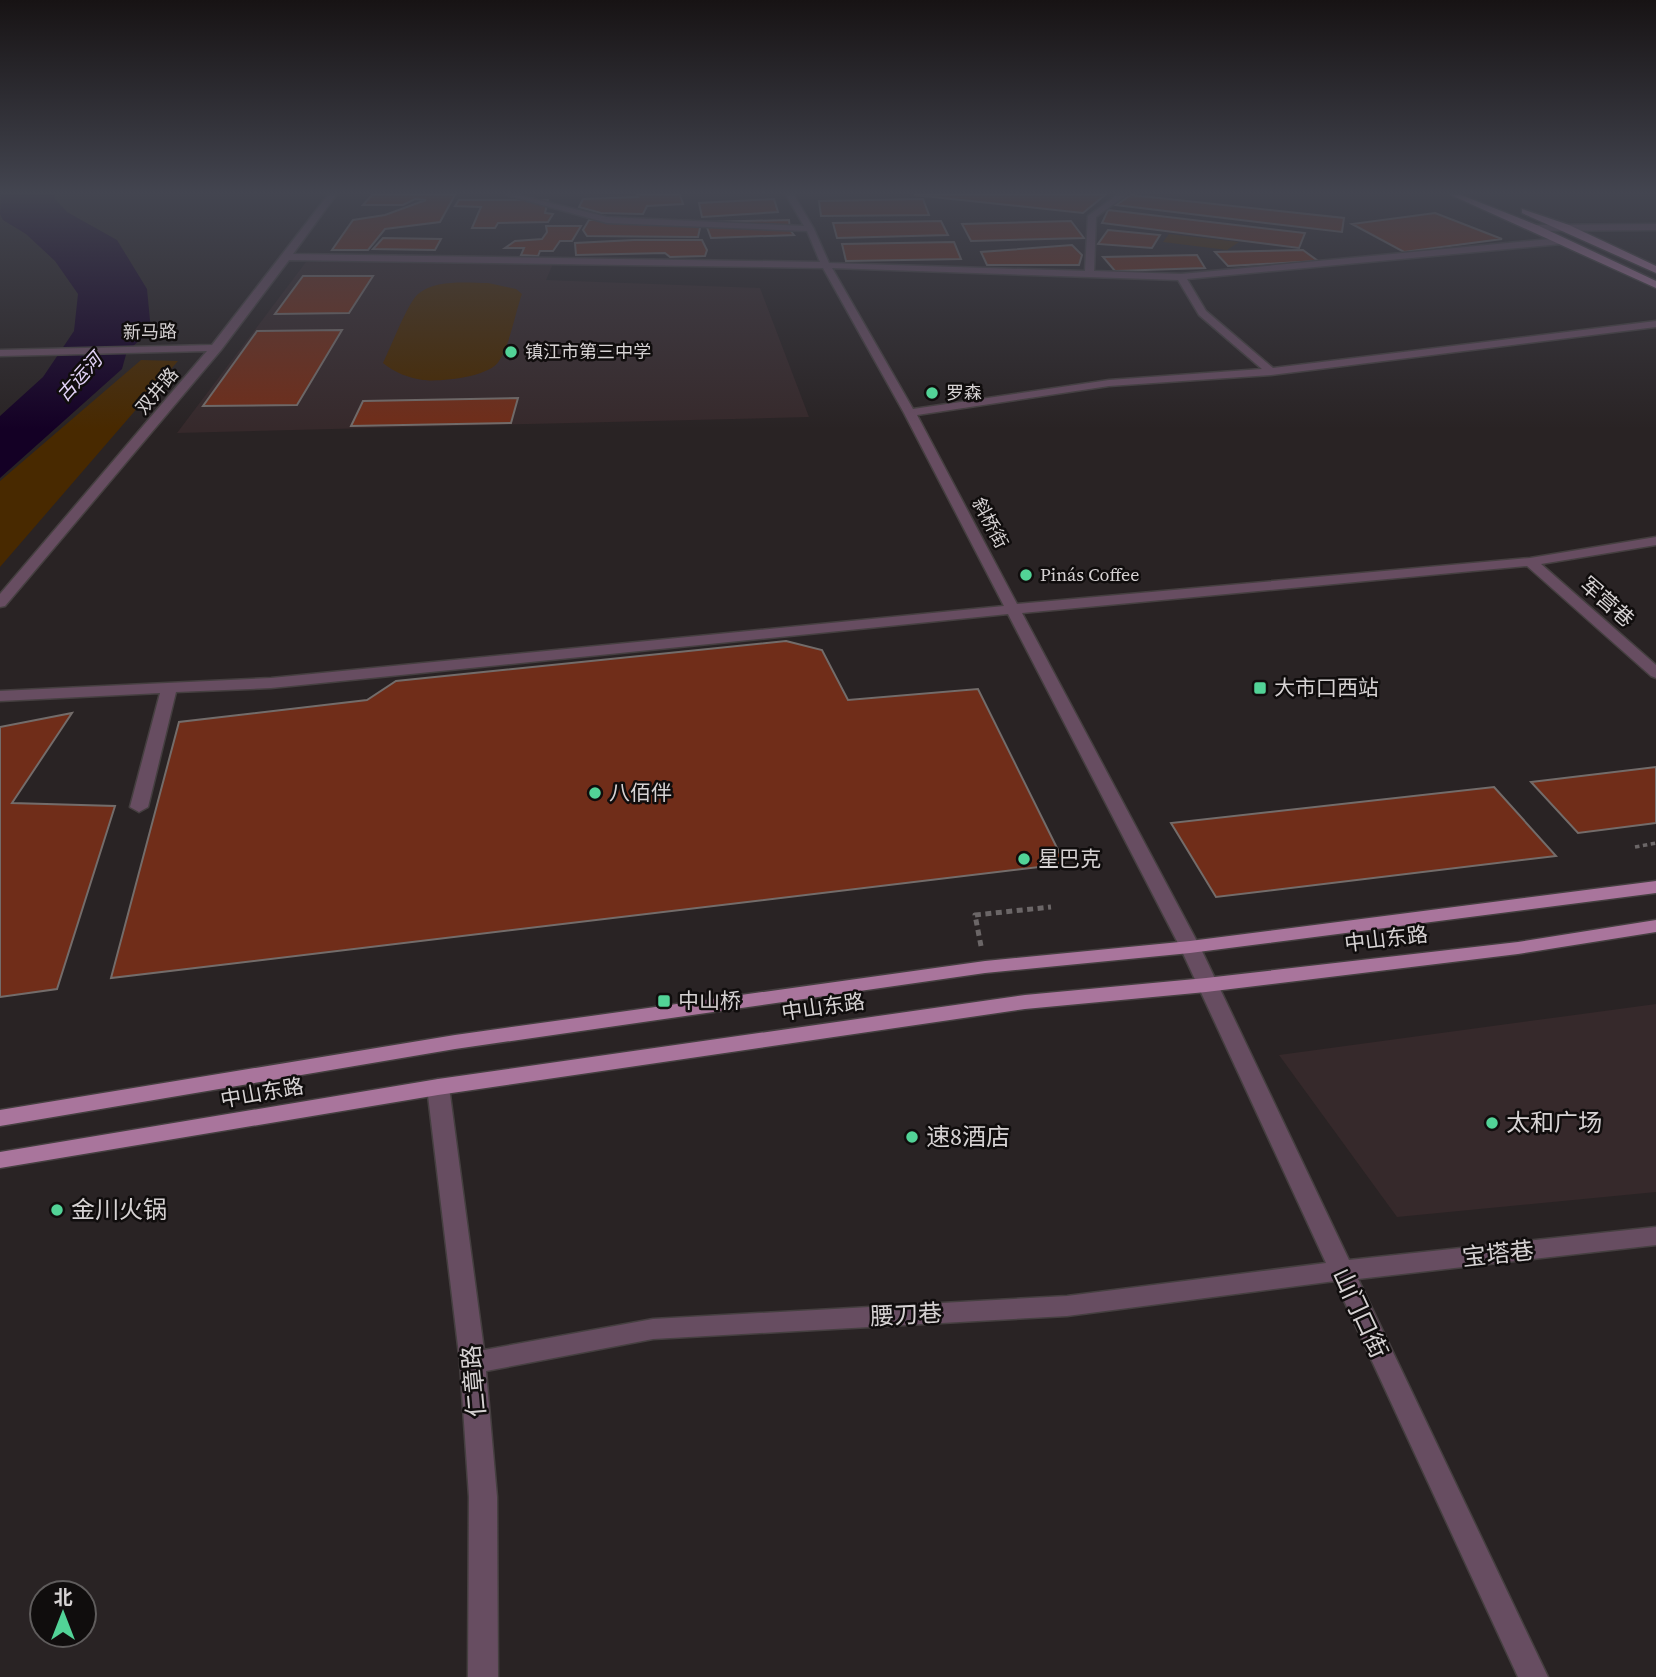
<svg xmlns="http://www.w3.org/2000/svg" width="1656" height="1677" font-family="'Source Serif 4','Noto Sans SC',serif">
	<rect width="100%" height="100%" fill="#292324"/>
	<path fill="#36292b" d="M421 261 553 264 546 280 760 288 809 417 177 433 306 262Z
		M1656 1004V1192L1397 1217 1279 1055Z"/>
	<path fill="#482900" d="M1169 234 1239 242 1227 250 1163 242Z
		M488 283 516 289 522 294C515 313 510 345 499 361 490 377 440 382 423 380 408 378 394 372 383 363 390 349 408 302 418 294 436 279 467 283 488 283Z
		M141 360 178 361 0 567V481Z"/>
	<path fill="#140025" d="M1 195H55L54 198 67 212 117 240 147 289 151 331 127 351 122 369 0 478V416L43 377 74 331 78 294 55 261 26 234 3 220 0 214Z"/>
	<path fill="#702d19" stroke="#736c6a" stroke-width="2" d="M372 195H455L440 222 385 229 368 250H332L353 220 385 215 426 200 415 199 403 205H363Z
		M637 195H680L683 204 647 206 643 214 601 213 579 207 583 199 638 197Z
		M914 195H1105L1083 213Z
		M1131 195 1344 218 1342 232 1116 205Z
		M774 199 778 212 702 217 699 203Z
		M923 199 929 215 821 216 819 201Z
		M459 200H548L545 213 553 214 548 222 498 223 495 228H472L481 207 455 206Z
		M1108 210 1305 233 1299 248 1102 223Z
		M1435 213 1502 239 1404 252 1352 224Z
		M624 219 695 221 700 228 698 237 587 236 583 230 589 220Z
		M789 220 790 230 794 235 711 238 705 222Z
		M941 221 948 235 837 238 833 223Z
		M1071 221 1084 238 971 241 962 224Z
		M546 226H581L572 241H560L553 251H540L538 256 521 255 524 248H505L515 241 542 239 547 232Z
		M1108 230 1160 235 1152 248 1098 244Z
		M383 238 441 239 435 250 373 249Z
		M634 240H702L707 250 705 256 670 257 665 253 576 255 575 243Z
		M954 242 961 259 846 261 842 244Z
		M1072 245 1082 255 1079 265H987L981 252Z
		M1303 250 1318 261 1228 266 1215 252Z
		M1197 255 1205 268 1115 271 1103 257Z
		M303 276H373L349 313 275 314Z
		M342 330 297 405 203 406 257 331Z
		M518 398 511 423 351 426 363 401Z
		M786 641 822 650 848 700 978 689 1065 864 111 978 179 722 367 700 396 681Z
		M72 713 12 803 115 806 57 989 0 997V727Z
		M1656 767V823L1578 833 1531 782Z
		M1494 787 1556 856 1216 897 1171 823Z"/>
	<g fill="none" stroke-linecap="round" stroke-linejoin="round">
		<defs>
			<path id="minor" d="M328 195H336L293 254 820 262 807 231 607 223 506 195H518L607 217 804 226 786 195H794L814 229 829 263 1085 271 1088 216 1117 195H1126L1096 217 1094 271 1181 274 1561 238 1565 241 1561 244 1187 279 1206 311 1273 368 1656 321V327L1271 375 1109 386 917 415 1017 604 1530 558 1656 537V545L1541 564 1656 665V678L1651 676 1527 566 1022 613 1200 947 1349 1260 1656 1227V1245L1358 1279 1548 1677H1518L1335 1281 1067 1316 653 1339 486 1371 497 1497 498 1677H468L469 1497 460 1363 427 1087 431 1082 438 1079 445 1082 449 1087 484 1350 653 1319 1067 1296 1326 1263 1180 947 1008 614 271 688 176 692 148 807 139 812 130 807 160 693 0 701V691L271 678 1004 606 904 413 823 268 289 260 221 350 5 606 0 607V594L207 351 0 356V350L212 345ZM832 268 1178 280 1199 315 1262 369 1109 380 913 409Z
				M1656 224V230L1536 231 1532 228 1536 225Z"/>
			<path id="major" d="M1451 195H1461L1539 226 1656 281V288Z
				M1522 209 1569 225 1656 266V273L1522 213Z
				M1656 881V893L1190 953 985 973 455 1049 0 1126V1110L455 1035 985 961 1190 941Z
				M1656 920V932L1518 954 1206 992 1025 1009 438 1095 0 1168V1152L438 1079 1025 995 1206 978 1518 942Z"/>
		</defs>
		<use href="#minor" stroke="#453f40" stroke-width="3"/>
		<use href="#major" stroke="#453f40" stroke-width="3"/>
		<path stroke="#6b6667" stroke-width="3.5" stroke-dasharray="4.5 3.5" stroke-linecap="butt" d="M1635 847 1656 843"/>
		<path stroke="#6b6667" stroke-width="5" stroke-dasharray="6 4.5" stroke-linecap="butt" d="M981 946 975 915 1051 907"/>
		<use href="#minor" fill="#674d61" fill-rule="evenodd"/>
		<use href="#major" fill="#a9759c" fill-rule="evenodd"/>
	</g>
	<linearGradient id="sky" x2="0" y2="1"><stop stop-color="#171314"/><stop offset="0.45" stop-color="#434550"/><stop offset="1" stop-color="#434550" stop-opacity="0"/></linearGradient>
	<rect width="1656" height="429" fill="url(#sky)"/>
	<g fill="#52d397" stroke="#100d0d" stroke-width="2.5">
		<circle cx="511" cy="352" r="7"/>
		<circle cx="932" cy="393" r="7"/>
		<circle cx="1026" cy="575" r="7"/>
		<rect x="1253" y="681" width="14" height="14" rx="3.5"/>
		<circle cx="595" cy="793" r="7"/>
		<circle cx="1024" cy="859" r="7"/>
		<rect x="657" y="994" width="14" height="14" rx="3.5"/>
		<circle cx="1492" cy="1123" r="7"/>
		<circle cx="912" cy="1137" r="7"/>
		<circle cx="57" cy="1210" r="7"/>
	</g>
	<g text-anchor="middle" stroke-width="5" stroke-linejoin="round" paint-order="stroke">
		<g font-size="18" fill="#d6d2d3" stroke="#100d0d">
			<text transform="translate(150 332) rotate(-1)" y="6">新马路</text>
			<text transform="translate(157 391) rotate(-50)" y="6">双井路</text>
			<text transform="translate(990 523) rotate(62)" y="6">斜桥街</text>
		</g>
		<g font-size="18" fill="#d6d2d3" stroke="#100d0d" text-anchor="start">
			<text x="525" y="358">镇江市第三中学</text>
			<text x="946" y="399">罗森</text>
			<text x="1040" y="581">Pinás Coffee</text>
		</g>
		<g font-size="19" font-style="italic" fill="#e2d2f7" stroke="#100d0d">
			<text transform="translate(79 377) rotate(-48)" y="7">古运河</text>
		</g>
		<g font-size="21" fill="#d6d2d3" stroke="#100d0d">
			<text transform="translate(1607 602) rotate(41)" y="7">军营巷</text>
			<text transform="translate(1386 939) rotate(-7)" y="7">中山东路</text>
			<text transform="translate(823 1007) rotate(-8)" y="7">中山东路</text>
			<text transform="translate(262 1093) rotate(-10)" y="7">中山东路</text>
		</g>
		<g font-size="21" fill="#d6d2d3" stroke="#100d0d" text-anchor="start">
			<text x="1274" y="695">大市口西站</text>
			<text x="609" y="800">八佰伴</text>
			<text x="1038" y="866">星巴克</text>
			<text x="678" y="1008">中山桥</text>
		</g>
		<g font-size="24" fill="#d6d2d3" stroke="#100d0d" text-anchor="start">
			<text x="1506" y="1131">太和广场</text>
			<text x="926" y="1145">速8酒店</text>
			<text x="71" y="1218">金川火锅</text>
		</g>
		<g font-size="24" fill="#d6d2d3" stroke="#100d0d">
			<text transform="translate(1498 1254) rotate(-6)" y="8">宝塔巷</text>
			<text transform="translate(1360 1313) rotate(65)" y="8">山门口街</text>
			<text transform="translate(906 1315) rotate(-3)" y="8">腰刀巷</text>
			<text transform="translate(474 1381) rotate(-95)" y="8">仁章路</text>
		</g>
	</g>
	<g transform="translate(63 1614)"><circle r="33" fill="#100d0d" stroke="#5f5c5c" stroke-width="2"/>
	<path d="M0-5L12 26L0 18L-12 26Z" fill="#52d397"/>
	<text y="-10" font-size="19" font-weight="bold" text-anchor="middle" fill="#d6d2d3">北</text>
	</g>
</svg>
